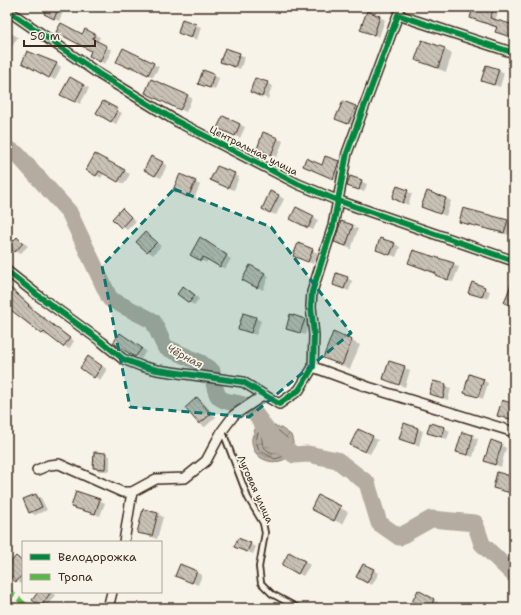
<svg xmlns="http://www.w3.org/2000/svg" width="521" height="615" font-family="'Shantell Sans',sans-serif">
	<defs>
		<pattern id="water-waves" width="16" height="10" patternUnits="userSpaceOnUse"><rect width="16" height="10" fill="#b4aca0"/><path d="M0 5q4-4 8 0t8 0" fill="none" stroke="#948c82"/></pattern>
		<pattern id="building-back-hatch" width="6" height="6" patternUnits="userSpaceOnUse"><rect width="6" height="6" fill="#c8c1b6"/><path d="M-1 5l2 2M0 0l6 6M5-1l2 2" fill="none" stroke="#a49d93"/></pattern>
	</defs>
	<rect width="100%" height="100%" fill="#f7f3e8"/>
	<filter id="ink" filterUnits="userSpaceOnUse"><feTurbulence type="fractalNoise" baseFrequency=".025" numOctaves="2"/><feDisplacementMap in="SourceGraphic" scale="8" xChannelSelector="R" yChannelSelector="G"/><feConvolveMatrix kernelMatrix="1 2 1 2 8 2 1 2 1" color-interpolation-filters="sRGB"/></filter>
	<g filter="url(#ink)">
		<path fill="url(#water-waves)" stroke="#84786c" d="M267 423 281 428 291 435C304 468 253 471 252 441 251 438 254 433 255 429Z"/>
		<path fill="#0003" d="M48 7H59L64 10 59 21 50 17Z
			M474 7H483L493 10 498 13 495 20 514 26V38L496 32 497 28 471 18Z
			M380 17 385 20 379 37 367 32Z
			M183 20 201 27 197 40 179 33Z
			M7 31 18 37 11 48 7 46Z
			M83 35H95L100 37 97 43 112 50 105 64 95 59 92 50Z
			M124 49 159 67 153 77 136 68 134 70 122 64Z
			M226 49 245 57 240 69 221 61Z
			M444 49 452 54 446 72 416 60Z
			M23 62 56 64 61 67 55 80Z
			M499 70 504 73 500 87 483 81Z
			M203 71 219 78 215 90 199 84Z
			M70 78 89 88 80 104 62 94Z
			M514 80V94L510 92Z
			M267 83 272 86 268 99 256 94Z
			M151 95 187 96 192 98 186 112Z
			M103 102 122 113 116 124 97 113Z
			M343 102 360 110 354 126 341 121Z
			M223 117 245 127 240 138 224 131Z
			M278 139 283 141 277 157 263 151Z
			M95 156 130 174 124 184 104 173 101 178 87 169Z
			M326 157 343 165 338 181 308 168 323 166Z
			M162 163 167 165 161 178 150 173Z
			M234 174 239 177 234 190 216 183Z
			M351 177 367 184 364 192 348 185Z
			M195 182 200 185 194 199 179 192Z
			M407 191 412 194 408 205 393 198Z
			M279 196 284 199 276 215 268 212Z
			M446 198 451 201 446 216 422 207Z
			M122 209 136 221 127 230 113 219Z
			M296 209 318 220 313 230 296 222Z
			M460 221H508L513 224 509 235 465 224Z
			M342 222 358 229 351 249 335 242Z
			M145 233 161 246 153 255 137 242Z
			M17 238 28 246 20 254 15 251Z
			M205 241 231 259 225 269 208 259 206 263 191 254Z
			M299 244 318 253 313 264 299 258Z
			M395 244 400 247 396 257 377 249Z
			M413 251 459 267 453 282 409 263Z
			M264 273 269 276 263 290 249 283Z
			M347 278 352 281 349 291 334 285Z
			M7 284 34 308 32 309 74 341 69 349 49 335 47 336 42 334 7 304Z
			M473 284 490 291 487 299 470 292Z
			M189 290 199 299 194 305 189 302Z
			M256 318 261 321 256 335 239 329Z
			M304 320 309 322 305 335 287 328Z
			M125 337 146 351 141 359 114 343Z
			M352 341 360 345 350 369 324 357Z
			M94 361 107 369 100 380 82 368Z
			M389 362 410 370 405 387 384 379Z
			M483 380 488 383 483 399 465 392Z
			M434 382 451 388 448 400 431 394Z
			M197 398 202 401 216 417 205 427 200 424 186 408Z
			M514 405V421L498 415Z
			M405 424 423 431 419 446 401 439Z
			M445 428 450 431 447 439 428 433Z
			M463 433 478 439 473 457 457 452Z
			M372 437 378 440 370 454 356 448Z
			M501 445 506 448 501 467 485 461Z
			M105 454 110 456V471H99L94 468Z
			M498 473 514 478V495L494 488Z
			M36 495 41 498 47 510 35 515 30 512Z
			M318 496 348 512 342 524 320 513Z
			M99 500 105 503 100 516 72 506Z
			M158 514 163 517 157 539 138 532Z
			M239 539 256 547 253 554 241 549Z
			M290 553 310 565 303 576 283 564Z
			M16 557 23 562V583L21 584 7 573V568Z
			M181 565 202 575 198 585 176 576Z
			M364 565 379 573 372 585 357 577Z
			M39 592H51L55 595 46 608 41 605Z
			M418 592 439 603 436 608H424Z
			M122 603 133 605 137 608H121Z
			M248 603 259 608H245Z
			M371 604 378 608H368Z"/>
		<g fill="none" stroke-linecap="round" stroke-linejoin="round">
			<path stroke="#6b5e52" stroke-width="1" d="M268 428 279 431 287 438V450L282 457 275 459 259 450 256 441 258 433Z
				M268 433 277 436 283 441 282 448 279 453C268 455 260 446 262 436Z"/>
			<path stroke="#b4aca0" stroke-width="17" d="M7 148 17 154 69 212 110 299 153 321 165 347 201 363 212 371C217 408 220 397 250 407L273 438 294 455 308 454 337 460 367 483 379 523 399 537 431 519 475 523 482 544 514 575"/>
		</g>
		<path fill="url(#building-back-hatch)" stroke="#3b2a1e" d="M47 7H59L54 19 44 14Z
			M473 7H486L493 10 490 18 514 25V38L495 32 497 27 470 18Z
			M367 11 380 16 374 35 360 30Z
			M182 19 196 24 191 38 178 33Z
			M61 23 82 34 85 29 95 34 93 39 107 46 100 62 89 56 91 51 56 32Z
			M422 40 445 48 438 68 415 60Z
			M123 48 154 63 148 75 130 66 129 68 116 62Z
			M225 48 240 53 235 67 220 62Z
			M27 51 57 63 49 78 22 63Z
			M486 65 499 69 494 85 481 81Z
			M203 70 214 74 210 88 198 84Z
			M70 77 84 85 75 102 60 95Z
			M255 78 268 82 262 97 250 92Z
			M151 79 188 95 180 110 145 93Z
			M103 101 118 109 111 122 96 113Z
			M343 101 356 106 348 124 335 119Z
			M223 116 240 124 235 136 217 128Z
			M263 132 278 138 271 155 257 149Z
			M95 154 125 170 118 182 99 171 96 176 86 170Z
			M151 156 163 162 155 176 144 170Z
			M325 156 339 161 333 179 303 166 306 158 322 165Z
			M217 166 235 173 228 188 210 180Z
			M180 174 196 181 188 197 173 190Z
			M350 176 362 180 359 190 347 186Z
			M397 186 408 190 403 203 392 198Z
			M270 191 279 195 270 213 262 209Z
			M427 191 446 198 440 214 421 207Z
			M296 207 314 216 308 228 290 219Z
			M122 208 131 217 121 228 112 219Z
			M463 208 508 220 504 233 459 222Z
			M341 221 353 225 346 246 334 242Z
			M145 232 157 242 147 252 136 242Z
			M17 237 23 243 15 252 8 246Z
			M200 237 227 255 220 267 203 257 201 261 190 255Z
			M380 238 395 243 390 255 376 250Z
			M298 243 313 249 308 262 293 256Z
			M413 250 454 263 448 280 435 275 436 273 408 263Z
			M250 265 265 273 257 288 242 280Z
			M336 273 348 277 344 289 333 285Z
			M513 279H514V307L504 303Z
			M472 282 485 287 482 297 468 293Z
			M7 285 29 305 28 306 70 338 63 347 44 332 42 334 7 307Z
			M183 286 195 295 189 303 177 294Z
			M243 313 256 317 251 333 238 329Z
			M290 314 305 319 300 333 286 329Z
			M333 332 352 340 342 365 323 358Z
			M120 333 142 348 135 357 113 343Z
			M88 356 102 366 94 378 80 368Z
			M389 361 405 366 399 385 383 379Z
			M469 374 484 379 478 397 464 393Z
			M433 381 446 384 443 398 429 394Z
			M197 397 211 414 199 424 185 408Z
			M502 400 514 404V420L497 416Z
			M404 423 418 428 414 444 399 439Z
			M430 423 445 427 442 437 427 433Z
			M358 429 373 436 365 452 350 445Z
			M462 432 473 435 468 455 456 452Z
			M491 440 502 444 495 465 484 461Z
			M94 452 106 453 105 469 93 468Z
			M497 472 514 477 511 493 493 488Z
			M76 491 100 499 95 514 71 507Z
			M36 494 42 507 29 513 23 499Z
			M318 495 341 506 334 521 311 509Z
			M143 509 158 513 152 536 137 533Z
			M238 538 251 543 247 552 234 547Z
			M289 552 305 561 298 574 282 565Z
			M16 556 23 562V574L16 582 7 575V566Z
			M180 564 197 571 192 583 175 576Z
			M363 564 374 569 367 583 356 577Z
			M418 590 434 599 430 608H423L412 602Z
			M38 592H51L41 606 32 600Z"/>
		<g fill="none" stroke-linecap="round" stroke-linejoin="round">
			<defs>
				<path id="lane" d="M398 15 402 7
					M223 432 248 498 263 523 265 533 259 567 261 583 272 594 298 608"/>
				<path id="street" d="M7 10 99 74 178 122 298 184 339 201 514 261
					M7 271 40 297 102 342 123 359 141 366 157 370 243 382 279 404 299 390 313 367 314 335 311 306 312 292 333 226 347 153 398 15 514 53
					M313 367 368 387 514 432
					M37 470 49 465 59 464 122 492H132L156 479 185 478 206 461 222 431 234 415 264 395
					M124 542 132 492
					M108 608 112 592"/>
			</defs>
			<use href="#lane" stroke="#3b2a1e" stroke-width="8"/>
			<use href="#street" stroke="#3b2a1e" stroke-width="12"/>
			<use href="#lane" stroke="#f7f3e8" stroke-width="4.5"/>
			<use href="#street" stroke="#f7f3e8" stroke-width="9"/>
			<path stroke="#58b947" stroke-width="5" stroke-dasharray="10 5" stroke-linecap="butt" d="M7 589 29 608"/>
			<defs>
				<path id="cycleway" d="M7 10 99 74 178 122 298 184 339 201 514 261
					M7 271 40 297 102 342 123 359 141 366 157 370 243 382 279 404 299 390 313 367 314 335 311 306 312 292 333 226 347 153 398 15 514 53"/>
			</defs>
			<use href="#cycleway" stroke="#f7f3e8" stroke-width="8"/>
			<use href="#cycleway" stroke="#00873e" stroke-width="6"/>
		</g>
	</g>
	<path fill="#0f766e" fill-opacity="0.2" stroke="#0f766e" stroke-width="3" stroke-dasharray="8 5" stroke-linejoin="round" d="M174 189 271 227 351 333 249 417 130 407 102 266Z"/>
	<g text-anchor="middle" stroke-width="3.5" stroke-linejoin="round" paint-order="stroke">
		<g font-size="10" fill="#3b2a1e" stroke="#f7f3e8">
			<text transform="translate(254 150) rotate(27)" y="4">Центральная улица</text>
			<text transform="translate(256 489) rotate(66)" y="4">Луговая улица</text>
		</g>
		<g font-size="11" font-style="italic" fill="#5f5145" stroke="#f7f3e8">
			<text transform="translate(185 356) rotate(28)" y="4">Чёрная</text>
		</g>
	</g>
	<rect width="521" height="615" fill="none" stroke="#f7f3e8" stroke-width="24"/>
	<rect x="12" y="12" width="497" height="591" fill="none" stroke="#3b2a1e" stroke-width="1.5" filter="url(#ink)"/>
	<rect x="22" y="541" width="140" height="52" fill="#f7f3e8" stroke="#aca397"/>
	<rect x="30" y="554" width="20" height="6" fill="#00873e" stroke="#aca397"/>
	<text x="58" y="561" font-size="12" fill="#3b2a1e">Велодорожка</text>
	<rect x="30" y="574" width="20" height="6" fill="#58b947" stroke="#aca397"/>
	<text x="58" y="581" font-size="12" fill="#3b2a1e">Тропа</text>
	<path d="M24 40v6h71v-6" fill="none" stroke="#3b2a1e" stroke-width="2"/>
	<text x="30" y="40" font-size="12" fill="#3b2a1e" stroke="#f7f3e8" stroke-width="3" paint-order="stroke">50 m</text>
</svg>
